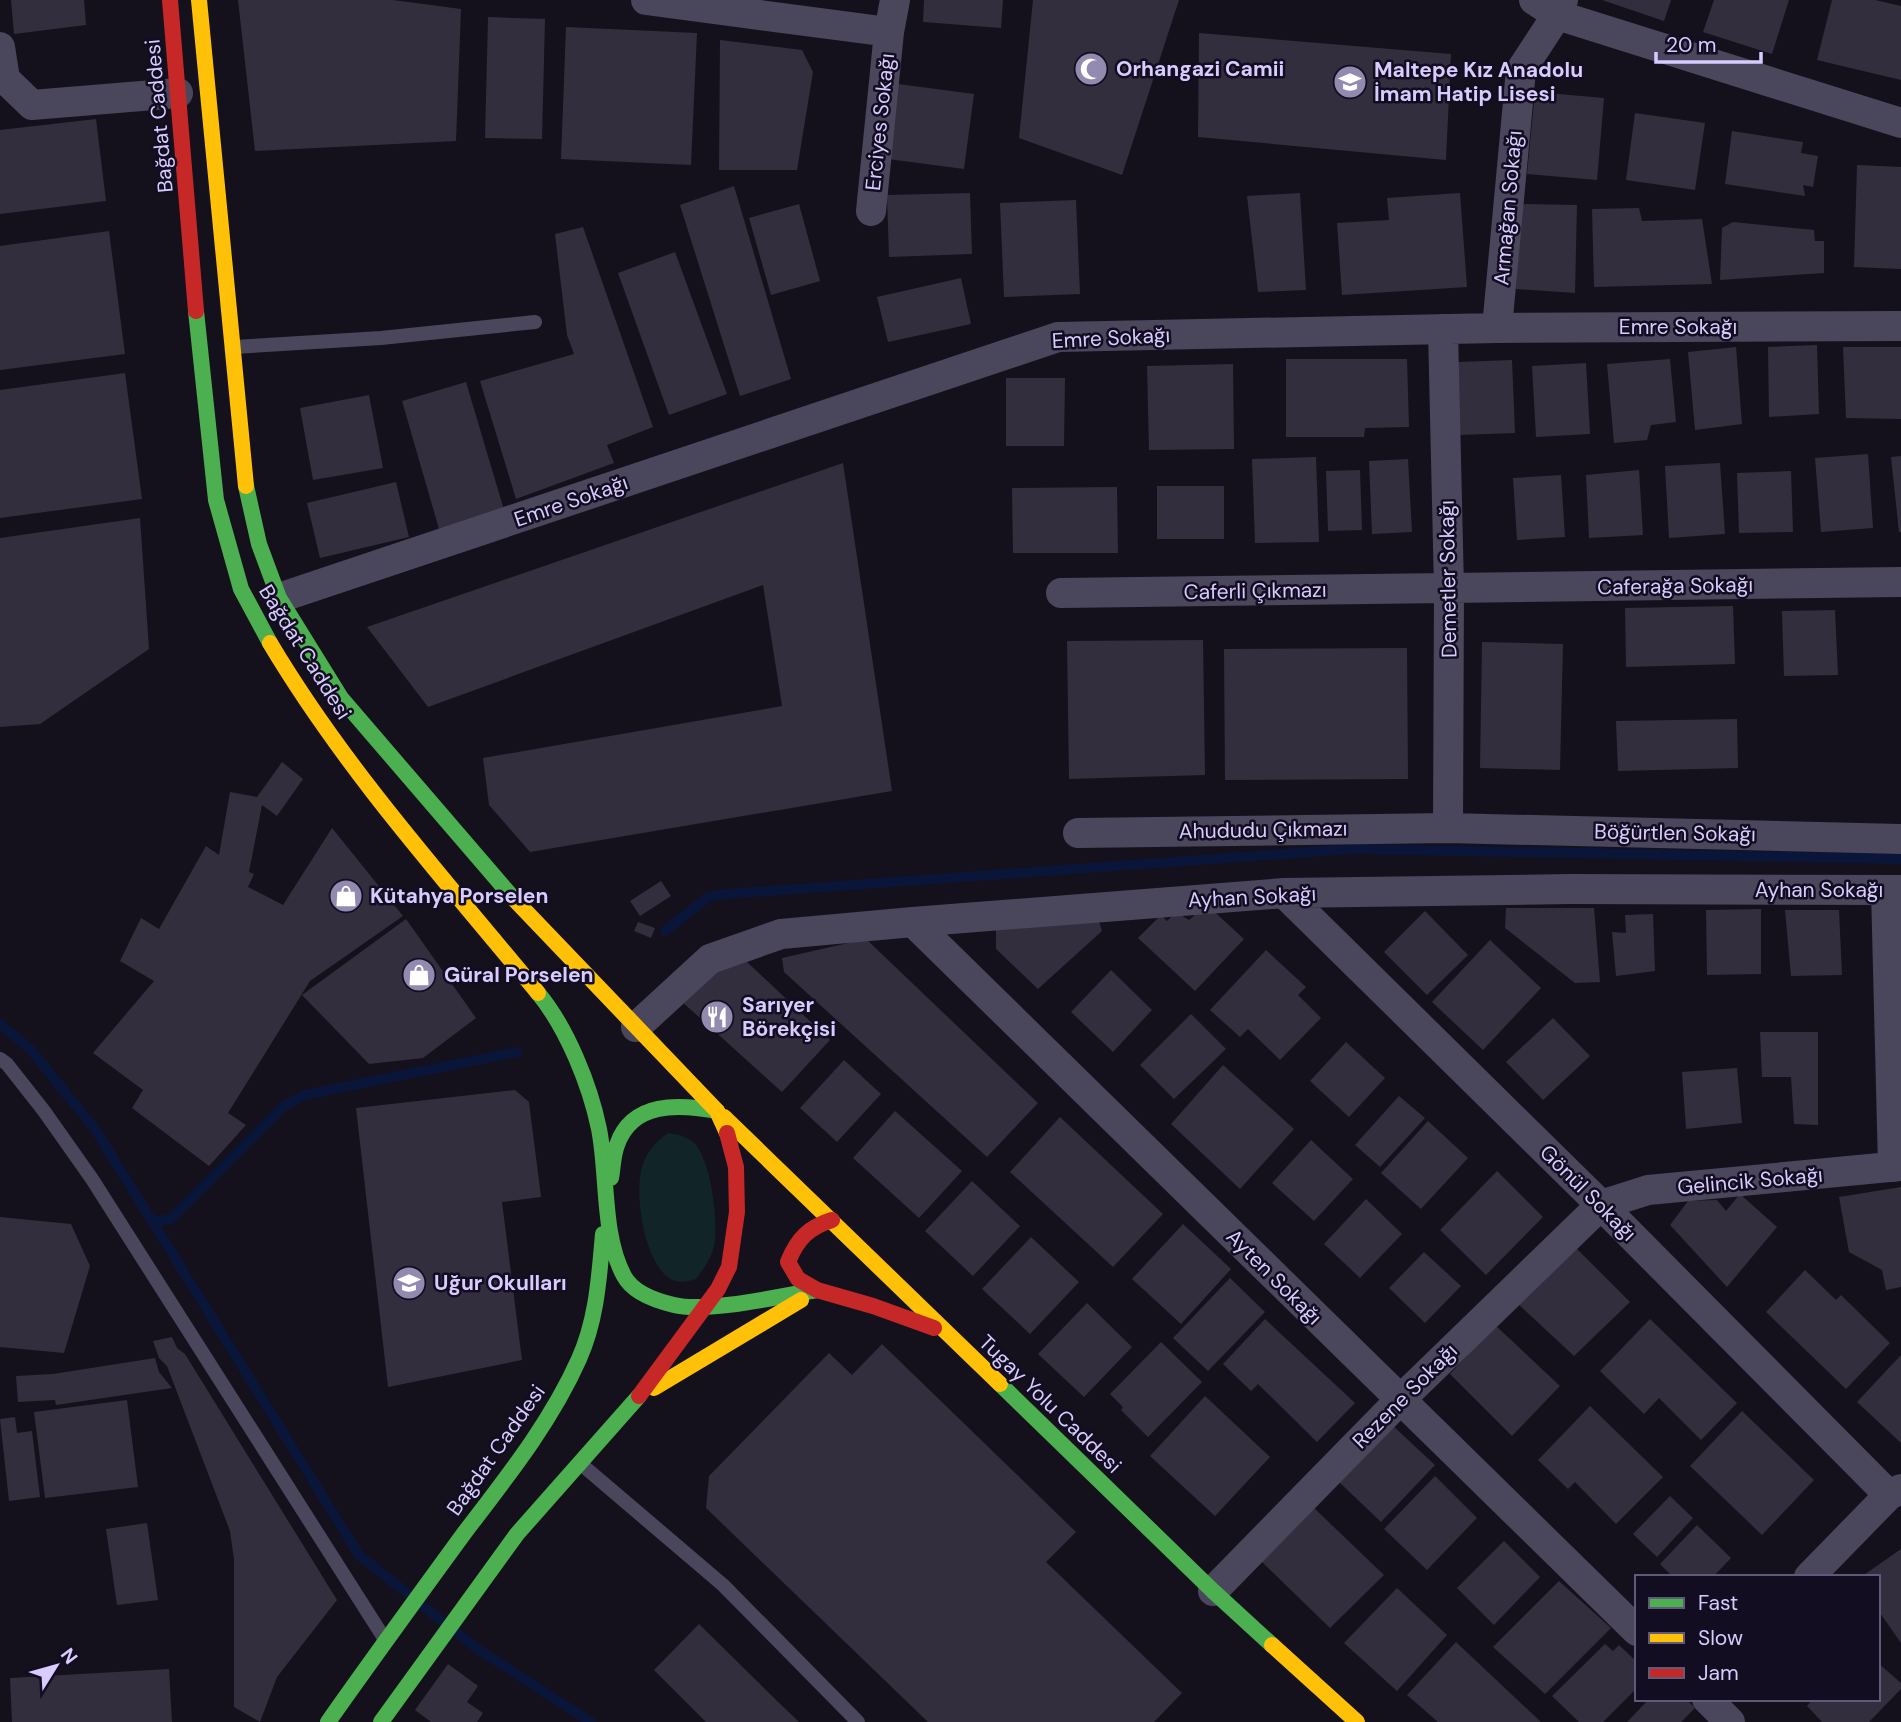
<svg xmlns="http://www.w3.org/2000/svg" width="1901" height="1722" font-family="'DM Sans',sans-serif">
	<rect width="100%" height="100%" fill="#14111c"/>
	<path fill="#112528" d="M668 1133C677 1134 685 1136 693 1142 711 1158 719 1223 714 1246 711 1259 704 1268 696 1279 689 1281 682 1283 675 1281 644 1270 634 1193 642 1167 647 1151 656 1142 668 1133Z"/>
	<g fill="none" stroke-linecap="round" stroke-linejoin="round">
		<path stroke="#0a1639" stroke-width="10" d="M665 931 708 897 726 894 1353 849 1901 859
			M0 1024 31 1050 95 1129 359 1555 476 1648 591 1722
			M152 1222 171 1219 284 1106 304 1095 517 1052"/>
	</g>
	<path fill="#322e3e" d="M11 0H84L86 25 14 34Z
		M238 0H393L461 9 456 141 255 151Z
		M924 0H1003L1001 28 923 22Z
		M1033 0H1179L1122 175 1019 138Z
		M1602 0H1671L1664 21Z
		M1714 0H1789L1772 54 1703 32Z
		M1832 0H1875L1901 6V80L1817 60Z
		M488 17 545 19 542 139 485 138Z
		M566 27 697 33 691 165 561 159Z
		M1199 33 1451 54 1446 160 1198 137Z
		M720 40 802 50 813 72 797 170H719Z
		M898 84 974 94 964 169 888 159Z
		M1535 92 1604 98 1597 180 1527 174Z
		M1635 113 1705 123 1695 190 1626 180Z
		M96 119 106 201 0 214V130Z
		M1732 131 1803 142 1801 153 1818 156 1813 187 1803 185 1805 196 1725 184Z
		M1857 165 1901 167V269L1854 267Z
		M734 186 791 379 740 396 680 205Z
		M970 193 972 254 889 257 887 195Z
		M1300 193 1306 290 1258 292 1247 196Z
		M1460 193 1467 287 1342 295 1337 223 1389 220 1387 198Z
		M1076 200 1080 294 1004 297 1000 203Z
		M799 204 820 281 771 295 749 218Z
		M1518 204 1577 205 1575 293 1516 289Z
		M1639 208 1642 221 1702 219 1712 284 1594 287 1592 209Z
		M1733 222 1814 230 1815 241H1824V273L1720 280 1722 228Z
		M583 227 653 427 607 445 614 463 516 499 480 381 574 354 567 335 555 234Z
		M109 231 125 354 0 370V246Z
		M675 252 727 394 669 415 618 273Z
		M961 278 971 324 888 342 877 297Z
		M1817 345 1819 414 1769 417 1768 347Z
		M1736 347 1742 424 1695 430 1688 352Z
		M1843 347H1901V419L1846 418Z
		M1286 359H1407L1409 427 1365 428 1364 437H1286Z
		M1670 359 1676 422 1651 425 1647 440 1614 443 1607 364Z
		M1512 360 1515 433 1459 435 1457 362Z
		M1586 363 1590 434 1536 437 1532 366Z
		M1233 364 1234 449 1149 450 1147 366Z
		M125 373 142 499 0 518V390Z
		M1006 378H1065L1064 446H1006Z
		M466 382 504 510 439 529 402 401Z
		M369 395 383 468 313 480 300 408Z
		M1868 454 1873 528 1821 532 1815 458Z
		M1901 456V532H1899L1891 457Z
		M1316 457 1319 542 1255 543 1252 459Z
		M1408 459 1412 532 1372 534 1369 461Z
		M843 463 892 791 530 852 489 805 483 758 782 706 763 585 428 707 367 627Z
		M1720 463 1725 534 1669 538 1665 466Z
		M1360 470 1362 530 1328 531 1326 471Z
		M1639 470 1643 535 1589 538 1586 475Z
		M1791 471 1793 532 1739 533 1737 473Z
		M1561 475 1565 537 1517 540 1513 478Z
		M396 482 409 537 320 558 307 503Z
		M1157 486H1224V539H1157Z
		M1117 487 1118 553H1013L1012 488Z
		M140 518 149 649 40 724 0 727V538Z
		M1733 606 1735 664 1626 667 1625 608Z
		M1835 610 1838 675 1784 676 1782 611Z
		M1203 640 1205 775 1069 779 1067 641Z
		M1482 642 1563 644 1560 770 1480 768Z
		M1407 648 1408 779 1225 780 1224 649Z
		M1737 719 1738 768 1618 771 1616 721Z
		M282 762 303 779 277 816 262 805 249 872 254 874 248 887 283 905 332 828 403 916 310 981 228 1113 246 1125 209 1166 132 1108 143 1090 93 1053 154 981 120 961 141 918 159 929 206 846 219 855 230 792 257 797Z
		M661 881 671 896 640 916 630 901Z
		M1207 905 1244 939 1195 991 1138 938 1161 915 1167 921 1176 912 1189 920Z
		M1506 908H1594L1600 982 1575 983 1505 928Z
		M1761 909V974L1707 975 1706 910Z
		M1785 910H1839L1842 975 1791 976Z
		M1425 911 1468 955 1427 995 1384 952Z
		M1653 914 1655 971 1616 976 1612 932 1626 933 1625 915Z
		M1097 915 1102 931 1038 989 996 949V925Z
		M406 919 476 1018 423 1058 369 1064 302 995Z
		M638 922 655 928 651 938 634 931Z
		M866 939 1038 1103 987 1157 784 972 782 958Z
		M1490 940 1541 988 1483 1050 1432 1002Z
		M1266 950 1306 987 1298 995 1321 1018 1280 1060 1248 1029 1240 1037 1210 1010Z
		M747 962 830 1040 782 1092 680 1000 703 975Z
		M1111 970 1152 1010 1113 1052 1071 1012Z
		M1191 1014 1226 1049 1174 1099 1140 1065Z
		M1553 1018 1590 1056 1543 1100 1506 1062Z
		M1760 1032H1818V1125L1794 1124 1791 1077H1762Z
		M1346 1042 1385 1078 1349 1117 1310 1081Z
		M844 1060 881 1094 837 1142 800 1108Z
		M1223 1065 1294 1129 1240 1189 1171 1124Z
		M1737 1068 1742 1123 1686 1129 1682 1072Z
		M515 1090 529 1102 541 1197 502 1202 522 1360 388 1387 356 1108Z
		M1399 1096 1425 1118 1380 1167 1355 1145Z
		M895 1111 962 1171 919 1218 853 1158Z
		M1060 1117 1163 1214 1113 1267 1010 1172Z
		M1428 1121 1468 1158 1421 1209 1381 1173Z
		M1311 1140 1353 1179 1314 1221 1272 1183Z
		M1497 1171 1543 1217 1486 1275 1440 1230Z
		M972 1181 1020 1226 973 1276 925 1231Z
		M1901 1187V1287L1886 1290 1882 1270 1849 1252 1839 1197Z
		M1740 1194 1777 1227 1727 1287 1670 1225 1688 1201 1717 1200 1726 1211Z
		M1366 1199 1402 1234 1360 1278 1324 1244Z
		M0 1217 71 1224 90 1266 64 1353 0 1347Z
		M1183 1224 1231 1269 1181 1324 1132 1279Z
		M1031 1237 1079 1282 1030 1334 982 1289Z
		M1573 1245 1630 1302 1574 1356 1516 1302Z
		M1424 1252 1461 1286 1425 1323 1389 1288Z
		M1805 1270 1836 1300 1841 1295 1890 1343 1846 1389 1766 1312Z
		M1230 1278 1265 1312 1208 1371 1173 1338Z
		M1087 1303 1132 1347 1084 1397 1038 1354Z
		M1265 1319 1355 1403 1317 1442 1258 1384 1251 1391 1223 1364Z
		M1650 1319 1737 1403 1701 1440 1659 1398 1644 1414 1600 1371Z
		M1495 1325 1560 1386 1512 1436 1450 1374Z
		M172 1337 177 1348 185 1354 337 1600 277 1677 260 1722 234 1707V1560L230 1531 167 1366 159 1358 153 1341Z
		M1161 1342 1202 1382 1148 1437 1121 1410 1123 1407 1110 1394Z
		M882 1344 1076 1532 1046 1562 1182 1693 1154 1722H928L706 1508 709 1476 829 1353 852 1375Z
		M1901 1355V1443L1857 1402Z
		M155 1358 159 1372 172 1388 56 1405 55 1400 18 1402 16 1376 53 1374Z
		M1205 1396 1270 1457 1215 1516 1150 1456Z
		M127 1400 138 1487 45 1498 34 1412Z
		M1590 1406 1663 1477 1616 1524 1575 1482 1568 1489 1538 1460Z
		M1742 1411 1814 1480 1762 1535 1690 1466Z
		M15 1417 17 1433 32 1431 40 1497 9 1501 0 1419Z
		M1392 1425 1435 1465 1381 1522 1339 1482Z
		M1435 1476 1477 1518 1427 1570 1384 1529Z
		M1670 1496 1693 1518 1657 1557 1633 1534Z
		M1313 1507 1384 1575 1330 1628 1261 1561Z
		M147 1523 158 1600 117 1605 106 1529Z
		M1697 1525 1731 1558 1713 1577H1673L1660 1564Z
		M1504 1541 1540 1577 1494 1625 1457 1588Z
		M1901 1549V1643L1878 1610V1577H1861Z
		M1559 1581 1611 1628 1545 1694 1493 1647Z
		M1397 1588 1447 1635 1397 1691 1344 1643Z
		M699 1624 772 1696 799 1722H706L654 1670Z
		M1456 1642 1541 1722H1438L1407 1695Z
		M1605 1644 1613 1651 1619 1645 1637 1662V1688L1603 1722H1579L1552 1696Z
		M1878 1663 1901 1683V1689L1869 1722H1822L1807 1706 1813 1699H1878Z
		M448 1664 478 1686 467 1702 483 1713 477 1722H431L415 1710Z
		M169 1669 172 1722H12L10 1678Z
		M1649 1699H1686L1695 1708 1681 1722H1627Z"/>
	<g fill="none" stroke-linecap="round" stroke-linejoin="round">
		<path stroke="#4a465c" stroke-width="14" d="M234 347 381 338 535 322
			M0 1059 7 1064 44 1111 92 1179 384 1638
			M581 1464 723 1585 858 1722"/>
		<path stroke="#4a465c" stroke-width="30" d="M646 0 889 32
			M1534 0 1557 15 1901 123
			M0 47 5 79 32 105 178 93
			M871 211 889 32 895 0
			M1497 328 1521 70 1557 15 1563 0
			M1443 329 1449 589 1448 828
			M1061 593 1901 582
			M279 598 1058 337 1497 328 1901 326
			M1078 833 1448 828 1901 839
			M1886 890 1893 1167
			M1284 893 1601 1205 1889 1495
			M913 922 1637 1631
			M636 1027 710 959 781 934 913 922 1284 893 1571 889 1901 890
			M1809 1577 1889 1495 1901 1489
			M1213 1591 1400 1400 1601 1205 1648 1190 1901 1166
			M1707 1699 1730 1722"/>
		<path stroke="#4caf50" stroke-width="16" d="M196 311 216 500 241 589 270 643
			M246 486 259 544 279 598 341 698 513 898
			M538 993C567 1028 590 1085 599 1129 608 1174 602 1236 624 1276 633 1293 657 1301 674 1305 707 1313 781 1296 817 1290
			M611 1178C613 1167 613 1155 617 1145 632 1101 679 1104 717 1111
			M1000 1384 1213 1591 1272 1645
			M328 1722C373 1658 419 1595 465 1532 507 1477 551 1422 579 1359 597 1319 599 1277 603 1234
			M381 1722 517 1534 639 1396"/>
		<path stroke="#ffc107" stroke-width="16" d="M199 0 246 486
			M270 643C345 769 445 880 538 993
			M513 898 717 1111 727 1133
			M724 1117 1000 1384
			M654 1388 801 1300
			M1272 1645 1357 1722"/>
		<path stroke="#c62828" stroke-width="16" d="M170 0 196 311
			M832 1220C809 1227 797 1239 788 1262L798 1279 817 1290 873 1306 934 1328
			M639 1396 718 1289 729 1267 737 1212 736 1167 727 1133"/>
	</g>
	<defs>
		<symbol id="mosque-disc" viewBox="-11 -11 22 22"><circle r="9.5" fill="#938baf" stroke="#120d20"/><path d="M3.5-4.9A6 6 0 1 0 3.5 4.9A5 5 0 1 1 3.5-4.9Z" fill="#fff"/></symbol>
		<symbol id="school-disc" viewBox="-11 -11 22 22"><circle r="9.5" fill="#938baf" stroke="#120d20"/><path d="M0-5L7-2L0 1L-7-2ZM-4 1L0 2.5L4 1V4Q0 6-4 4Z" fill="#fff"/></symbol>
		<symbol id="shop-disc" viewBox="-11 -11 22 22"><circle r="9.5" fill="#938baf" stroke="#120d20"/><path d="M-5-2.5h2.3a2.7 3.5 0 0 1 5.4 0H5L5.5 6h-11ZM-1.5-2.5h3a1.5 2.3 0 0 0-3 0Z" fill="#fff"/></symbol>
		<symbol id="restaurant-disc" viewBox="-11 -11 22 22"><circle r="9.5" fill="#938baf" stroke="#120d20"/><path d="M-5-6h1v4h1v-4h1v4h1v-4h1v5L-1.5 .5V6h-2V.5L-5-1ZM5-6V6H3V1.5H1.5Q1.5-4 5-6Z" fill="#fff"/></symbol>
	</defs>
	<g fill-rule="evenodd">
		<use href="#mosque-disc" x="1072" y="50" width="38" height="38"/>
		<use href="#school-disc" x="1331" y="63" width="38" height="38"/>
		<use href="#shop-disc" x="327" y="877" width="38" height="38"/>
		<use href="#shop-disc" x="400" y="956" width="38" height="38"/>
		<use href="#restaurant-disc" x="698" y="998" width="38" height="38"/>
		<use href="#school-disc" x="390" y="1264" width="38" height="38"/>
	</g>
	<g text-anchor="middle" stroke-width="5" stroke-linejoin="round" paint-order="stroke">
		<g font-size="21" font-weight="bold" fill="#d8ccfe" stroke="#120d20" text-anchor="start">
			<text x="1116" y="76">Orhangazi Camii</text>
			<text x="1374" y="77">Maltepe Kız Anadolu<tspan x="1374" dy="24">İmam Hatip Lisesi</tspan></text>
			<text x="370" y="903">Kütahya Porselen</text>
			<text x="444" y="982">Güral Porselen</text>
			<text x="742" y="1012">Sarıyer<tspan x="742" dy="24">Börekçisi</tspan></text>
			<text x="434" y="1290">Uğur Okulları</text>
		</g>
		<g font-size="21" fill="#d8ccfe" stroke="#120d20">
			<text transform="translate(159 116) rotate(-95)" y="7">Bağdat Caddesi</text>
			<text transform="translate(880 122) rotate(-84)" y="7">Erciyes Sokağı</text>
			<text transform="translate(1508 208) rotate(-85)" y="7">Armağan Sokağı</text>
			<text x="1678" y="334">Emre Sokağı</text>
			<text transform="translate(1111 338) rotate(-3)" y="7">Emre Sokağı</text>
			<text transform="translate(571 501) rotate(-19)" y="7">Emre Sokağı</text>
			<text transform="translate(1448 579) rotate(-91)" y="7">Demetler Sokağı</text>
			<text transform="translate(1675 586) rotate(-1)" y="7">Caferağa Sokağı</text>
			<text transform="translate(1255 591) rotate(-1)" y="7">Caferli Çıkmazı</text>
			<text transform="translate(305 652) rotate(58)" y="7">Bağdat Caddesi</text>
			<text transform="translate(1263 830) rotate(-1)" y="7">Ahududu Çıkmazı</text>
			<text transform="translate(1675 833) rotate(1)" y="7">Böğürtlen Sokağı</text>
			<text x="1819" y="897">Ayhan Sokağı</text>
			<text transform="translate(1252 897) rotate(-3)" y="7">Ayhan Sokağı</text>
			<text transform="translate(1750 1181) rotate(-5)" y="7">Gelincik Sokağı</text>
			<text transform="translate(1588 1193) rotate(45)" y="7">Gönül Sokağı</text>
			<text transform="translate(1274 1277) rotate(45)" y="7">Ayten Sokağı</text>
			<text transform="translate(1405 1396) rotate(-45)" y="7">Rezene Sokağı</text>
			<text transform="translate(1050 1404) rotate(44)" y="7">Tugay Yolu Caddesi</text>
			<text transform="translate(496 1450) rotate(-55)" y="7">Bağdat Caddesi</text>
		</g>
	</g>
	<rect x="1635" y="1575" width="245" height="126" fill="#120d20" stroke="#615979" stroke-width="2"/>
	<rect x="1649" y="1598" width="35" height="10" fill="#4caf50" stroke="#615979" stroke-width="2"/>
	<text x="1698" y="1610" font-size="21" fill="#d8ccfe">Fast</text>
	<rect x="1649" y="1633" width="35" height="10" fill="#ffc107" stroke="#615979" stroke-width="2"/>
	<text x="1698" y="1645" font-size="21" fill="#d8ccfe">Slow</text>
	<rect x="1649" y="1668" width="35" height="10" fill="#c62828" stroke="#615979" stroke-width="2"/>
	<text x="1698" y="1680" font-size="21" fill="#d8ccfe">Jam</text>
	<g transform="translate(56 1666) rotate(53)" stroke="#120d20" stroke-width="5" paint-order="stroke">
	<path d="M0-5L12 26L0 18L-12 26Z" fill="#d8ccfe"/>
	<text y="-10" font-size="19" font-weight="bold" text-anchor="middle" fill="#d8ccfe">N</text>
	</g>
	<path d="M1656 52v10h105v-10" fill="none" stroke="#d8ccfe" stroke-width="3.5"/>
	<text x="1666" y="52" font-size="21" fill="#d8ccfe" stroke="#120d20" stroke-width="5" paint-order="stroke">20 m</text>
</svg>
